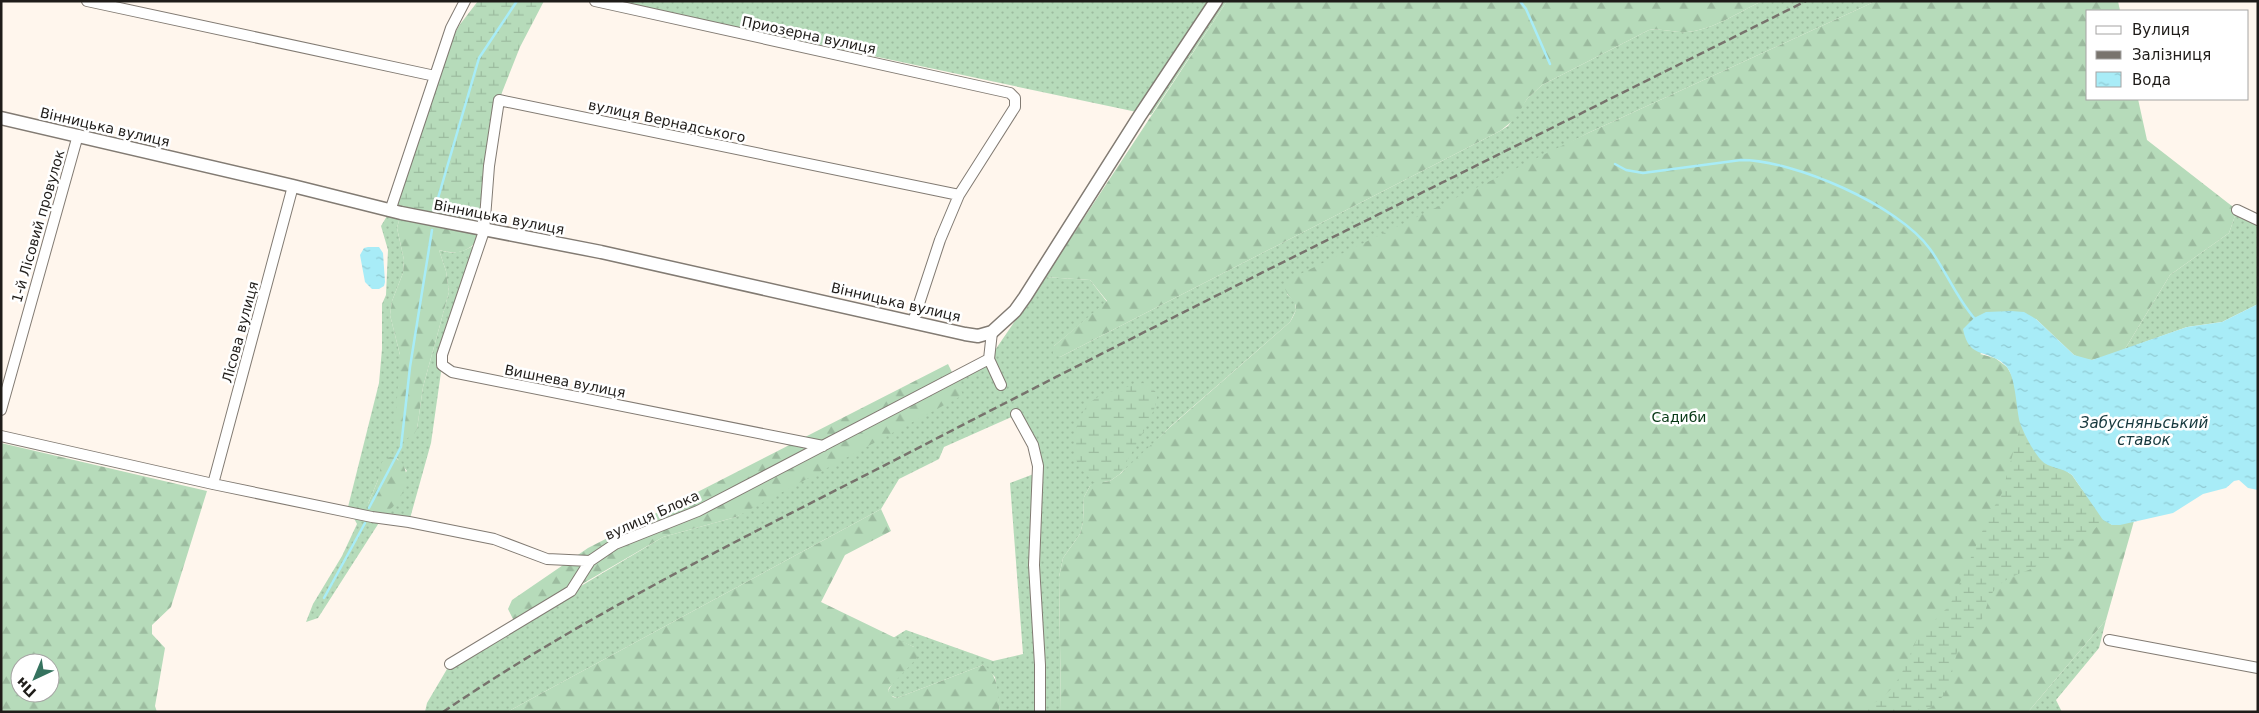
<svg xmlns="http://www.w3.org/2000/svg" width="2259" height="713" font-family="'DejaVu Sans',sans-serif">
	<defs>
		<pattern id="grass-dots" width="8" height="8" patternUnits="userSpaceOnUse" patternTransform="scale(1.25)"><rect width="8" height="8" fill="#b6dbba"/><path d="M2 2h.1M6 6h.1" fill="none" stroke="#9cbb9f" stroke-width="1.8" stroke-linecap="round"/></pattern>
		<pattern id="forest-firs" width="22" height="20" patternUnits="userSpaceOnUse" patternTransform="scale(1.25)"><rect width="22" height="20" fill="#b6dbba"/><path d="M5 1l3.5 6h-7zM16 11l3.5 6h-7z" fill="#9cbb9f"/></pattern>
		<pattern id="wetland-marsh" width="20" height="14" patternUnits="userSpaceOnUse" patternTransform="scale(1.25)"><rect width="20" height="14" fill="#b6dbba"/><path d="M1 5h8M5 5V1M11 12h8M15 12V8" fill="none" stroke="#9cbb9f"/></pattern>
		<pattern id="water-ripples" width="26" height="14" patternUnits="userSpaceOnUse" patternTransform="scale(1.25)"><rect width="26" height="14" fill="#a8ecf7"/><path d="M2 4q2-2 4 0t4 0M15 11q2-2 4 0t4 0" fill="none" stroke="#90cad3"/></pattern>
	</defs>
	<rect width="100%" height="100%" fill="#fff6ed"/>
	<path fill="url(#grass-dots)" fill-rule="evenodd" d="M613 1H1227L1151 115Z
		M1762 1H1876L1588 133 1287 294 1295 302 1296 310 1290 322C1251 356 1211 391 1172 425 1147 448 1125 479 1090 486L1084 497 1083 522 1080 534 1063 558 1059 577 1061 712H1000L995 677 983 665 897 698 890 695 888 691 914 647 893 638 906 630 993 661 1023 654 1010 483 1039 472 1016 415 944 447 939 459 899 479 881 509 507 712H425L427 703 450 664 663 537 736 517 953 379 989 359 1045 277 1090 280 1107 302 1054 346 1060 357 1500 131 1508 126 1527 99 1542 85 1649 30C1662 28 1674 33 1687 32 1713 30 1739 12 1762 1Z
		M2237 210 2258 220V304L2222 322 2187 327 2125 349 2170 275 2229 233Z
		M390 211 401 213 397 228 404 260 403 273 392 301 390 315 400 355V365L417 429 423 387 449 292 446 271 439 250C453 255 464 252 476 244L442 365 431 443 409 522 382 518 318 618 306 622 313 604 342 556 357 524 348 507 379 383 382 349V304L386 295 388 250 381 226ZM397 458 407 471 368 504 378 480Z
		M2106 620 2099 648 2056 700 2062 712H2028Z"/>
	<path fill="url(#forest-firs)" fill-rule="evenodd" d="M1227 1H1762C1739 12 1713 30 1687 32 1674 33 1662 28 1649 30L1542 85 1527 99 1515 119 1500 131 1060 357 1053 354 1054 346 1107 301 1090 280 1045 277Z
		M1876 1H2118L2120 11H2088V99H2138L2147 140 2237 210 2229 233 2170 275 2125 349 2104 357 2092 360 2082 359 2074 355 2036 319 1980 354 1995 358 2007 367 2065 469 2112 525 2134 521 2106 620 2028 712H1061L1059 577 1063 558 1080 534 1083 522 1084 497 1090 486 1095 483 1110 481 1120 474 1169 428 1290 322C1303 301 1292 305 1285 289L1288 280 1588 133Z
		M401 213 484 231C472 250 462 256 439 250L446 271 449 292 423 387 417 429 413 436 405 439 397 434 395 427 400 355 390 315 392 301 403 273 404 260 397 228Z
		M948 364 963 395 736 517 663 537 515 623 508 609 512 600 588 548Z
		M1 443 207 491 171 607 152 625V634L165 648 155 706 157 712H1ZM20 663H50V693H20Z
		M390 457C421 461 402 514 377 514L373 512 368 504 378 480 382 462Z
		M881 509 891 531 845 555 821 602 914 647 918 652 917 658 889 688 888 691 893 697 897 698 983 665C999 674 998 695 1000 712H507Z"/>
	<path fill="url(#wetland-marsh)" d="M478 1H544L520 47 499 100 484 231 390 211 434 79 458 27Z
		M1143 383C1149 386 1156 389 1157 396 1159 409 1127 460 1120 474L1110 481 1095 483C1088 476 1078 468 1076 459 1070 438 1079 407 1098 397 1112 390 1128 387 1143 383Z
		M2021 424C2028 438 2036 459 2050 466 2058 470 2064 469 2072 475L2103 520C2083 544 2058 556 2031 569 2018 574 2004 579 1995 589 1986 600 1987 613 1979 624 1974 631 1964 631 1960 641 1953 662 1952 694 1932 707 1917 713 1873 712 1854 712L1880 700 1891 689 1901 675 1921 630 1929 626 1950 605 1989 516 2002 493Z"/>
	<path fill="url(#water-ripples)" d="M368 247H379L383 253 385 282 384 286 379 289H372L365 282 360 255 364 248Z
		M2258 304V490L2248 488 2239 480 2234 481 2226 488 2203 494 2173 513 2120 525H2112L2103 520 2072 475C2062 467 2049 469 2041 460 2033 451 2024 434 2020 423 2016 408 2016 377 2006 366 1989 348 1969 361 1963 329L1974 318 1986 312 2011 311 2024 312 2036 319 2074 355 2092 360 2187 327 2222 322Z"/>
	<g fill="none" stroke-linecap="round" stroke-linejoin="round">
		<path stroke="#a8ecf7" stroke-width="2.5" d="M1520 1 1526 9 1550 64
			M1615 164 1626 170 1643 173 1741 160C1794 160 1898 205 1930 249 1946 271 1957 299 1975 319
			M436 205 479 58 517 1
			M369 508 401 447 410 367 432 230
			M324 598 365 523"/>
		<defs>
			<path id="minor" d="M87 1 435 76
				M595 1 1010 93 1015 98V107L959 195 940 240 913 322
				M2237 210 2258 220
				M390 211 451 28 465 1
				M992 332 989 359 1001 385
				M1 410 78 135
				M1016 414 1033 445 1038 466 1034 565 1040 665V712
				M1 436 213 484 372 517 409 522 494 539 547 559 590 561 615 544 698 511 989 359
				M823 446 452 372 442 365V355L484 231 489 166 499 100 959 195
				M213 484 293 186
				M2109 640 2258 668
				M450 664 571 591 590 561"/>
			<path id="tertiary" d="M1 118 293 186 401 213 601 252 965 334 978 336 992 332 1015 311 1025 297 1139 117 1216 1"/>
		</defs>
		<use href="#minor" stroke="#827b73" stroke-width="12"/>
		<use href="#tertiary" stroke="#827b73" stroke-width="15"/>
		<use href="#minor" stroke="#fff" stroke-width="10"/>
		<use href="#tertiary" stroke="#fff" stroke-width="12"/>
		<path stroke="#78736d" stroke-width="2.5" stroke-dasharray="8 4" stroke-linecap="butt" d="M443 712C594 609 760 530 922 446 1215 294 1511 149 1806 1"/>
	</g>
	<g text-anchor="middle" stroke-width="5" stroke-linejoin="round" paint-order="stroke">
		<g font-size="14" fill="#1f1c19" stroke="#fff">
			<text transform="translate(809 35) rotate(12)" y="5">Приозерна вулиця</text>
			<text transform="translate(667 121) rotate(12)" y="5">вулиця Вернадського</text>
			<text transform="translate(105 127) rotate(13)" y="5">Вінницька вулиця</text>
			<text transform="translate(499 217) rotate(11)" y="5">Вінницька вулиця</text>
			<text transform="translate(38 226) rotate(-74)" y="5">1-й Лісовий провулок</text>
			<text transform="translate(896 302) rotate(13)" y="5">Вінницька вулиця</text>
			<text transform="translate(240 332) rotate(-75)" y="5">Лісова вулиця</text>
			<text transform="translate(565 381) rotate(11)" y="5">Вишнева вулиця</text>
			<text transform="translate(652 515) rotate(-24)" y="5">вулиця Блока</text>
		</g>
		<g font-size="14" fill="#063714" stroke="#fff">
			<text x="1679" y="422">Садиби</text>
		</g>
		<g font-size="15" font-style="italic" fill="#16383d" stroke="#fff">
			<text x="2144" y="428">Забусняньський<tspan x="2144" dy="17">ставок</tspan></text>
		</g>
	</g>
	<rect width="2259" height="713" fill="none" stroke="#1f1c19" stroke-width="5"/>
	<rect x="2086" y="10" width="162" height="90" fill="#ffffff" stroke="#a5a4a3"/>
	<rect x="2096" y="26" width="25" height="8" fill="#ffffff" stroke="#a5a4a3"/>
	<text x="2132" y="35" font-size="15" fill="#1f1c19">Вулиця</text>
	<rect x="2096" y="51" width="25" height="8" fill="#78736d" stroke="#a5a4a3"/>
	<text x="2132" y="60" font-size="15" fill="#1f1c19">Залізниця</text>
	<rect x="2096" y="72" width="25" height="15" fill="url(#water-ripples)" stroke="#a5a4a3"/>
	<text x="2132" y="85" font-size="15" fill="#1f1c19">Вода</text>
	<g transform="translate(35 678) rotate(224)"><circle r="24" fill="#ffffff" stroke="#a5a4a3"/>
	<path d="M0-4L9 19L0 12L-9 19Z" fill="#35735f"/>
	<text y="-8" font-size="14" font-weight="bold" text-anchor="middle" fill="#1f1c19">Пн</text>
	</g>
</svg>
